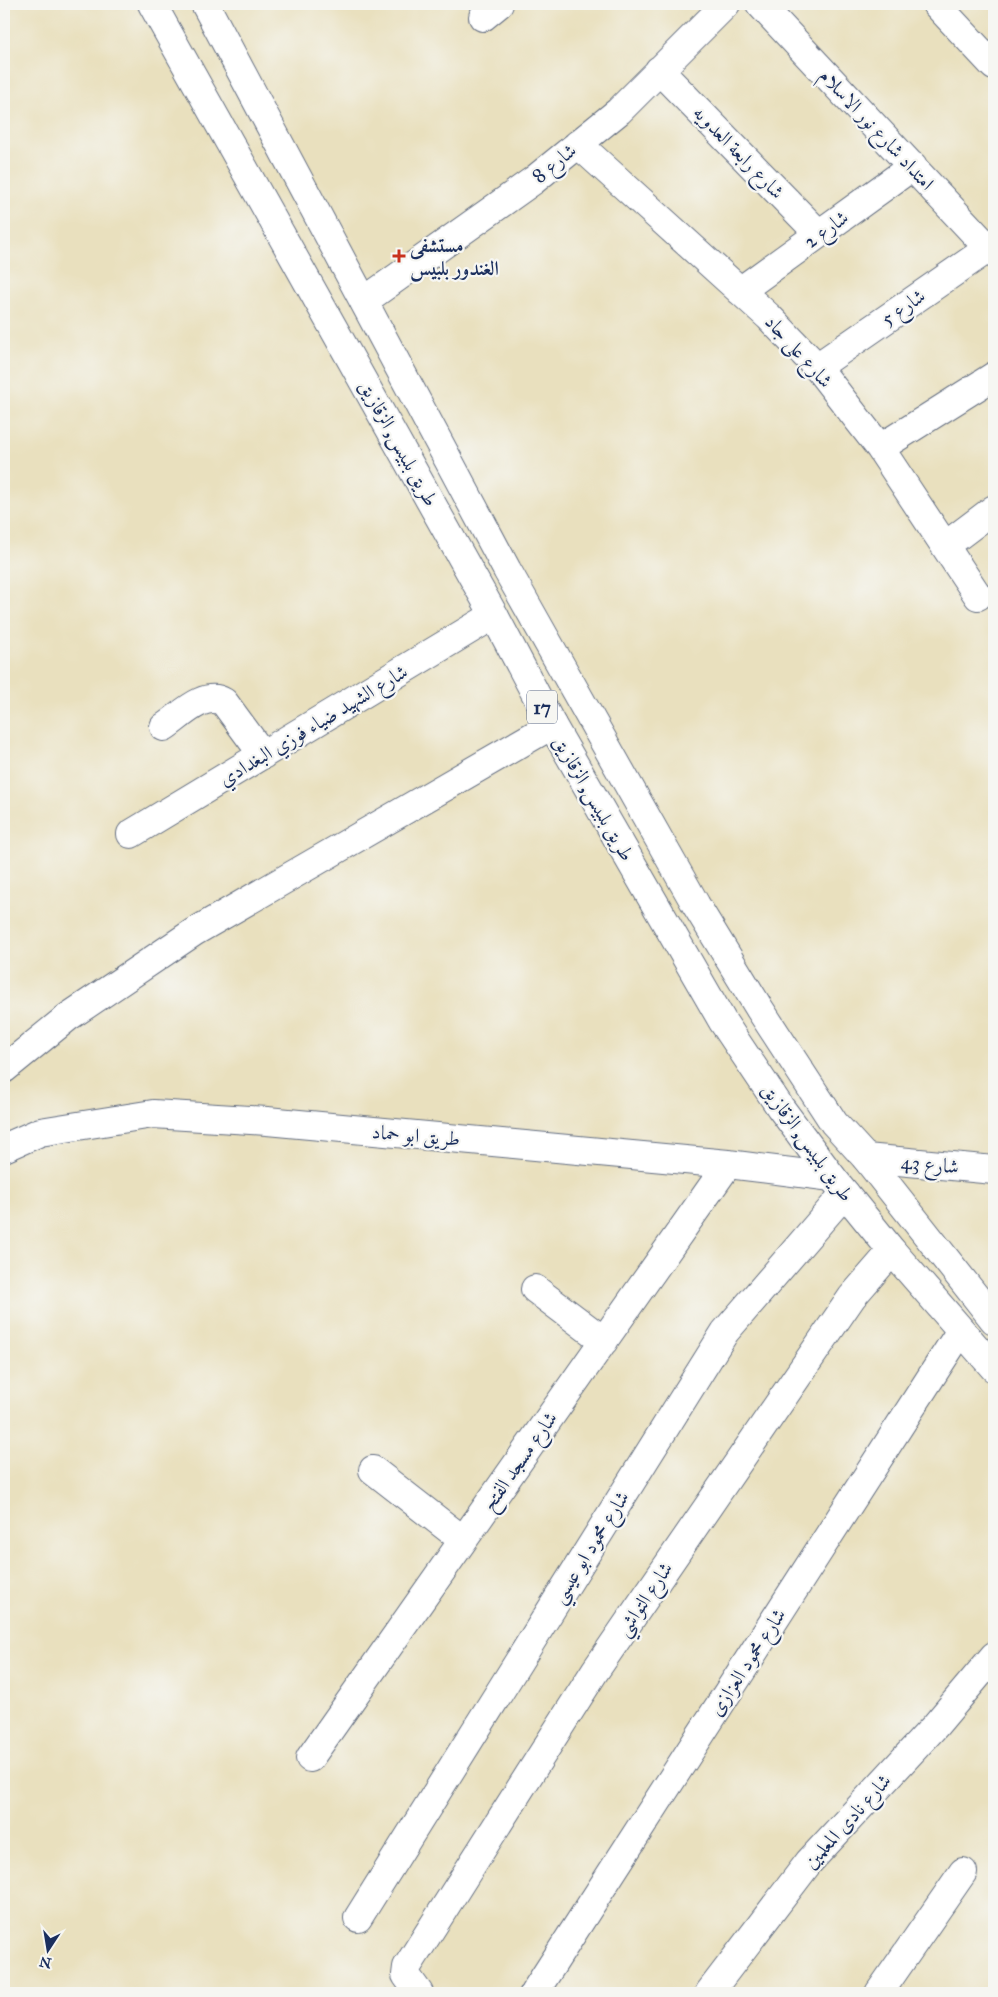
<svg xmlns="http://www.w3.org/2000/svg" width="998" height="1997" font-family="'IM FELL Great Primer',Amiri,serif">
	<rect width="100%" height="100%" fill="#f6f6f2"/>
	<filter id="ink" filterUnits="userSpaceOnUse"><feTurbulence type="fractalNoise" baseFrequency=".02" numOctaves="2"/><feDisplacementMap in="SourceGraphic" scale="10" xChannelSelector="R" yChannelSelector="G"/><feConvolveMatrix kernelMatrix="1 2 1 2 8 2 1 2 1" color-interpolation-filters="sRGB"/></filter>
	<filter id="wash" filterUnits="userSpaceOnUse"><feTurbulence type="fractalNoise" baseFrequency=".0096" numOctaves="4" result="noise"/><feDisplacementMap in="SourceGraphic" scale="20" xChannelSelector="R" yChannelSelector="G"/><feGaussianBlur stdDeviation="1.12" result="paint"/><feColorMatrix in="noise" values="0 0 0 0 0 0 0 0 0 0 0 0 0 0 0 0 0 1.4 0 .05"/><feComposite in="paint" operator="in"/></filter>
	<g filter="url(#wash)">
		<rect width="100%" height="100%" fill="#e9e0be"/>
	</g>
	<g filter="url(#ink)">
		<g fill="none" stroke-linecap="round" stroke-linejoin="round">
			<defs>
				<path id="street" d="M760 4 994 254
					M936 4 994 66
					M483 17 499 4
					M659 70 819 234
					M578 144 769 317 817 367 880 448 978 596
					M740 291 913 166
					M364 301 534 180 619 111 726 4
					M817 367 989 248
					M880 448 994 376
					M945 546 994 509
					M164 727C181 716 204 690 224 702L263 755
					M131 834 494 615
					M4 1069 68 1017 194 932 552 725
					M866 1158 994 1170
					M535 1289 604 1341
					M373 1470 463 1540
					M310 1758 728 1164
					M358 1918 725 1332 845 1193
					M419 1993 406 1975 407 1967 595 1671 852 1297 892 1251
					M534 1993 960 1332
					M709 1993 809 1862 935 1726 994 1656
					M879 1993 963 1872"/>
				<path id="secondary" d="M4 1148 40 1132 153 1114 267 1121 728 1164 832 1177"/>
				<path id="highway" d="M152 4 494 615 552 725 723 1022 780 1107 832 1177 892 1251 994 1368
					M205 4 507 570 696 905 759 1008 834 1123 866 1158 994 1320"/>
			</defs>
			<use href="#street" stroke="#636d80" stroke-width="30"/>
			<use href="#secondary" stroke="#636d80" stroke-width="30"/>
			<use href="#highway" stroke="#636d80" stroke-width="30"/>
			<use href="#street" stroke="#fff" stroke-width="28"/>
			<use href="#secondary" stroke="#fff" stroke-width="28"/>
			<use href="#highway" stroke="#fff" stroke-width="28"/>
		</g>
	</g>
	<path fill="#c8321e" stroke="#f6f6f2" stroke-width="2" d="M396.5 248.5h5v5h5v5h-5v5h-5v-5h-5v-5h5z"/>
	<g text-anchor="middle" stroke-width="4.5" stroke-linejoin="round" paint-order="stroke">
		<rect fill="#f6f6f2" stroke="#5d6b8a" stroke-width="1" x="527" y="690.5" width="30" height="33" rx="4"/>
		<g font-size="19" font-weight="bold" fill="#1b2f5e">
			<text x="542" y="714">17</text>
		</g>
		<g font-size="20" fill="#1b2f5e" stroke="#f6f6f2">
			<text transform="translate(877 129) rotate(47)" y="7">امتداد شارع نور الاسلام</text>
			<text transform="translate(739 152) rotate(46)" y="7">شارع رابعة العدويه</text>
			<text transform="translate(554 163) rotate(-39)" y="7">شارع 8</text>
			<text transform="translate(826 229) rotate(-36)" y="7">شارع 2</text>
			<text transform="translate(903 307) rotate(-35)" y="7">شارع 5</text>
			<text transform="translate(799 351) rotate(48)" y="7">شارع على جاد</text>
			<text transform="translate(399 443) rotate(61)" y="7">طريق بلبيس, الزقازيق</text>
			<text transform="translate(313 725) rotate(-31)" y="7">شارع الشهيد ضياء فوزي البغدادي</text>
			<text transform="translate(594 798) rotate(60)" y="7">طريق بلبيس, الزقازيق</text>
			<text transform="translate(416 1135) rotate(5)" y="7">طريق ابو حماد</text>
			<text transform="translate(808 1142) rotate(54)" y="7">طريق بلبيس, الزقازيق</text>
			<text transform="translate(930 1164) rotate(5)" y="7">شارع 43</text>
			<text transform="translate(519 1461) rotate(-55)" y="7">شارع مسجد الفتح</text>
			<text transform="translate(590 1547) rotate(-58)" y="7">شارع محمود ابو عيسي</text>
			<text transform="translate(644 1599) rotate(-56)" y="7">شارع التواشي</text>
			<text transform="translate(747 1662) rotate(-57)" y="7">شارع محمود العزازى</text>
			<text transform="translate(847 1821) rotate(-48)" y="7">شارع نادى المعلمين</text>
		</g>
		<g font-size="20" font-weight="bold" fill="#1b2f5e" stroke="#f6f6f2" text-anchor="start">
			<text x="410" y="252">مستشفى<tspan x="410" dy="23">الغندور بلبيس</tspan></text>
		</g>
	</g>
	<rect width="998" height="1997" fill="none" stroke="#f6f6f2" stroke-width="20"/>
	<g transform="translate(48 1950) rotate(192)" stroke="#f6f6f2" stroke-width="4" paint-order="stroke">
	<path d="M0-4L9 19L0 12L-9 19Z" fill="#1b2f5e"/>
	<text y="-8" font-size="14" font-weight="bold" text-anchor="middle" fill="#1b2f5e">N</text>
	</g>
</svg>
